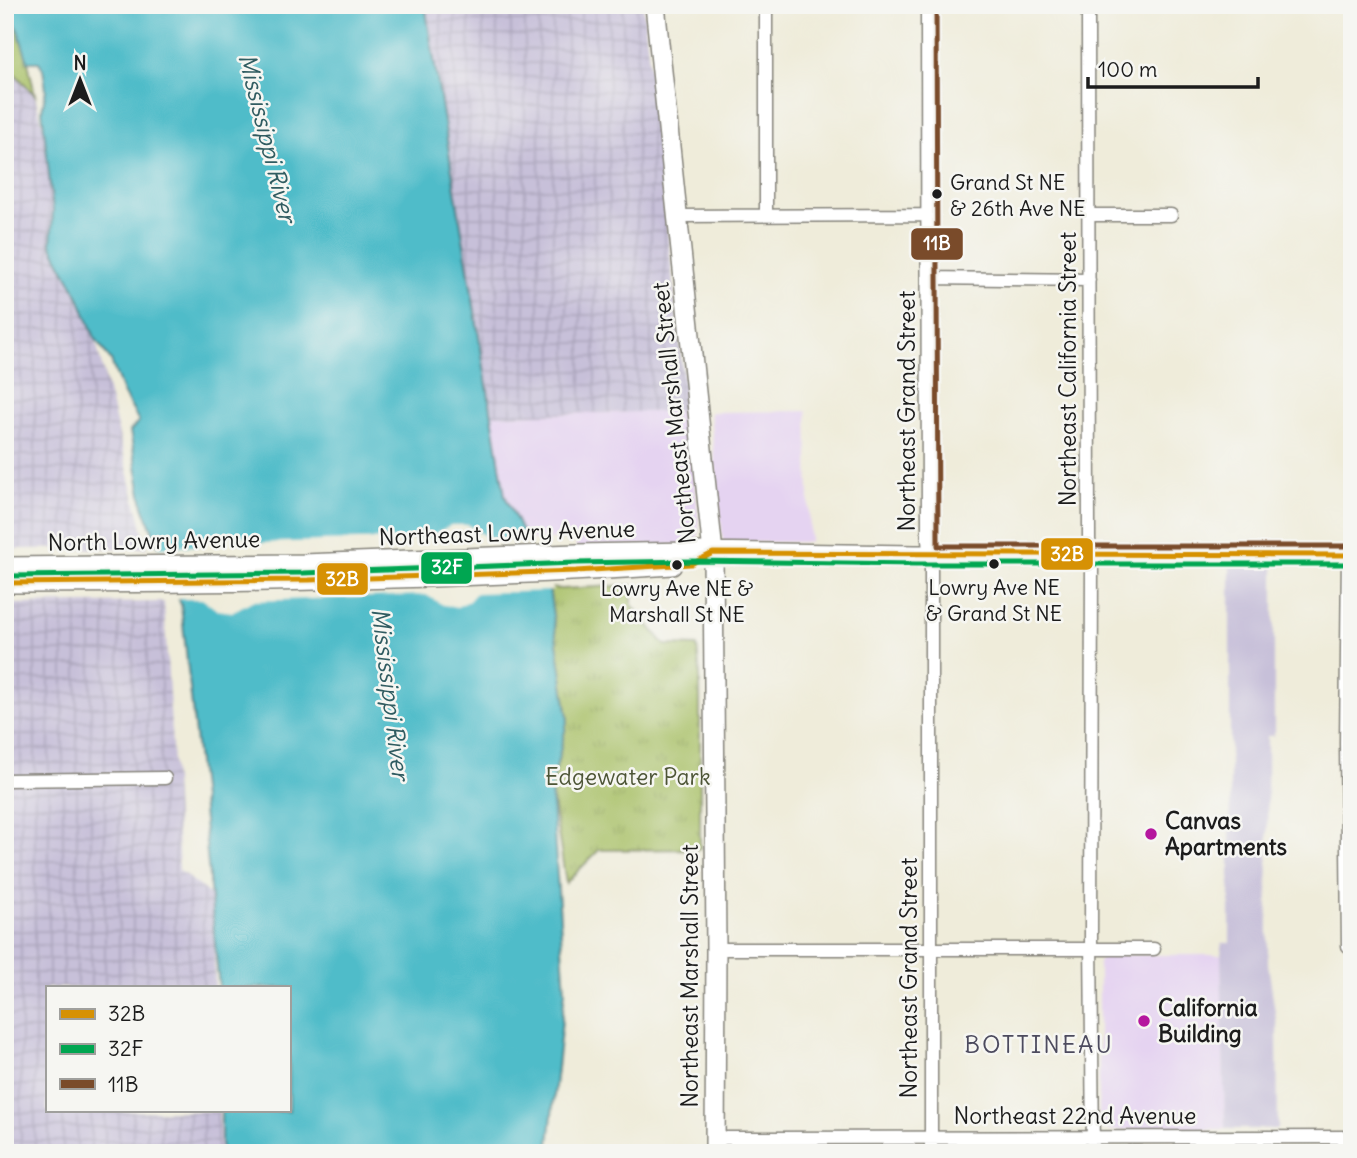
<svg xmlns="http://www.w3.org/2000/svg" width="1357" height="1158" font-family="Delius,sans-serif">
	<defs>
		<pattern id="industrial-grid" width="8" height="8" patternUnits="userSpaceOnUse" patternTransform="scale(1.75)"><rect width="8" height="8" fill="#c7c0d9"/><path d="M0 4h8M4 0v8" fill="none" stroke="#aaa4ba"/></pattern>
		<pattern id="park-tufts" width="24" height="20" patternUnits="userSpaceOnUse" patternTransform="scale(1.75)"><rect width="24" height="20" fill="#a8c066"/><path d="M3 7l-1-3M5 7V3M7 7l1-3M15 17l-1-3M17 17v-4M19 17l1-3" fill="none" stroke="#90a458"/></pattern>
	</defs>
	<rect width="100%" height="100%" fill="#f6f6f2"/>
	<filter id="ink" filterUnits="userSpaceOnUse"><feTurbulence type="fractalNoise" baseFrequency=".0143" numOctaves="2"/><feDisplacementMap in="SourceGraphic" scale="14" xChannelSelector="R" yChannelSelector="G"/><feConvolveMatrix kernelMatrix="1 2 1 2 8 2 1 2 1" color-interpolation-filters="sRGB"/></filter>
	<filter id="wash" filterUnits="userSpaceOnUse"><feTurbulence type="fractalNoise" baseFrequency=".00686" numOctaves="4" result="noise"/><feDisplacementMap in="SourceGraphic" scale="28" xChannelSelector="R" yChannelSelector="G"/><feGaussianBlur stdDeviation="1.57" result="paint"/><feColorMatrix in="noise" values="0 0 0 0 0 0 0 0 0 0 0 0 0 0 0 0 0 1.4 0 .05"/><feComposite in="paint" operator="in"/></filter>
	<g filter="url(#wash)">
		<rect width="100%" height="100%" fill="#efecda"/>
		<path fill="#e5d3f1" d="M687 411 699 524V534L696 540 691 544 577 549 575 540 525 539 505 496 492 415Z
			M807 411 810 542H723L710 412Z
			M1107 955H1221L1225 1129 1106 1130 1101 1128 1099 1124V963L1100 960Z"/>
		<path fill="url(#industrial-grid)" d="M425 5H643L687 411 492 415Z
			M5 63 35 95 147 548 5 549Z
			M164 602 179 870 213 897 215 988H47V1111H219L220 1153H5V604Z"/>
		<path fill="#c7c0d9" d="M1230 566H1274V736H1267L1268 964 1277 1026 1278 1129H1225L1221 955 1222 943H1230Z"/>
		<path fill="url(#park-tufts)" stroke="#626e41" stroke-width="2" d="M5 5H10L28 62 35 95 5 63Z
			M632 585V605L665 645 697 646 700 674V849L599 850 566 883 551 789 568 718 549 588 562 589Z"/>
		<path fill="#4fbcc9" stroke="#366c72" stroke-width="2" d="M10 5H425L505 496 549 588 568 718 551 789 565 991 548 1153H221V1111H289V988H219L202 799 181 605 143 506 130 431 139 421 124 395 111 361 95 338 78 295 51 245 53 211 42 110 46 89 43 69 39 62H28Z"/>
		<path fill="#efecda" d="M451 525H468L488 538 529 539 553 591 476 593 469 601 457 607 443 605 426 595 252 601 232 612 217 610 202 599H175L155 547 199 546 215 534 231 533 242 535 256 543 426 538Z"/>
	</g>
	<g filter="url(#ink)">
		<g fill="none" stroke-linecap="round" stroke-linejoin="round">
			<defs>
				<path id="street" d="M766 5V215
					M927 5 928 540 931 570V1153
					M1088 5 1089 540 1092 555 1091 938 1093 1153
					M1089 215H1171
					M678 216 927 215
					M928 278 1089 280
					M1348 555 1346 743 1348 946H1352
					M5 780 165 778
					M716 949H1154
					M714 1138 1352 1137"/>
				<path id="secondary" d="M655 5 713 553 716 949 715 1153
					M5 567 303 564 576 554 692 552 916 555H1352
					M5 583C228 583 450 580 672 565"/>
			</defs>
			<use href="#street" stroke="#86847b" stroke-width="15"/>
			<use href="#secondary" stroke="#86847b" stroke-width="22"/>
			<use href="#street" stroke="#fff" stroke-width="12"/>
			<use href="#secondary" stroke="#fff" stroke-width="19"/>
			<defs>
				<path id="bus-1" d="M5 583 309 580 576 571 691 564 713 553 1352 555"/>
				<path id="bus-2" d="M5 576 303 573 576 563 692 561 916 564H1352"/>
				<path id="bus-3" d="M936 5 938 546H1352"/>
			</defs>
			<use href="#bus-1" stroke="#f6f6f2" stroke-width="10"/>
			<use href="#bus-2" stroke="#f6f6f2" stroke-width="10"/>
			<use href="#bus-3" stroke="#f6f6f2" stroke-width="10"/>
			<use href="#bus-1" stroke="#d69104" stroke-width="5"/>
			<use href="#bus-2" stroke="#00a651" stroke-width="5"/>
			<use href="#bus-3" stroke="#7a4b2a" stroke-width="5"/>
		</g>
	</g>
	<g fill="#1c1c1c" stroke="#f6f6f2" stroke-width="2.5">
		<circle cx="937" cy="194" r="6"/>
		<circle cx="994" cy="564" r="6"/>
		<circle cx="677" cy="565" r="6"/>
	</g>
	<g fill="#b5179e" stroke="#f6f6f2" stroke-width="2.5">
		<circle cx="1151" cy="834" r="7"/>
		<circle cx="1144" cy="1021" r="7"/>
	</g>
	<g text-anchor="middle" stroke-width="5" stroke-linejoin="round" paint-order="stroke">
		<g font-size="21" fill="#1c1c1c" stroke="#f6f6f2">
			<text x="950" y="190" text-anchor="start">Grand St NE<tspan x="950" dy="26">&amp; 26th Ave NE</tspan></text>
			<text x="994" y="595">Lowry Ave NE<tspan x="994" dy="26">&amp; Grand St NE</tspan></text>
			<text x="677" y="596">Lowry Ave NE &amp;<tspan x="677" dy="26">Marshall St NE</tspan></text>
		</g>
		<g font-size="23" fill="#1c1c1c" stroke="#f6f6f2">
			<text transform="translate(1068 369) rotate(-90)" y="8">Northeast California Street</text>
			<text transform="translate(907 411) rotate(-90)" y="8">Northeast Grand Street</text>
			<text transform="translate(674 413) rotate(-96)" y="8">Northeast Marshall Street</text>
			<text transform="translate(507 533) rotate(-2)" y="8">Northeast Lowry Avenue</text>
			<text transform="translate(154 541) rotate(-1)" y="8">North Lowry Avenue</text>
			<text transform="translate(690 976) rotate(-90)" y="8">Northeast Marshall Street</text>
			<text transform="translate(909 978) rotate(-90)" y="8">Northeast Grand Street</text>
			<text x="1075" y="1124">Northeast 22nd Avenue</text>
		</g>
		<g font-size="23" fill="#4d5536" stroke="#f6f6f2">
			<text x="628" y="785">Edgewater Park</text>
		</g>
		<g font-size="23" font-weight="bold" fill="#1c1c1c" stroke="#f6f6f2" text-anchor="start">
			<text x="1165" y="829">Canvas<tspan x="1165" dy="26">Apartments</tspan></text>
			<text x="1158" y="1016">California<tspan x="1158" dy="26">Building</tspan></text>
		</g>
		<g font-size="24" font-style="italic" fill="#305c61" stroke="#f6f6f2">
			<text transform="translate(267 138) rotate(76)" y="8">Mississippi River</text>
			<text transform="translate(390 694) rotate(83)" y="8">Mississippi River</text>
		</g>
		<g font-size="24" letter-spacing="2" fill="#4d4b5e" stroke="#f6f6f2">
			<text x="1039" y="1053">BOTTINEAU</text>
		</g>
	</g>
	<g stroke="#f6f6f2" stroke-width="2.5">
		<rect x="910" y="227" width="54" height="34" rx="7" fill="#7a4b2a"/>
		<rect x="1040" y="537" width="54" height="34" rx="7" fill="#d69104"/>
		<rect x="420" y="551" width="53" height="34" rx="7" fill="#00a651"/>
		<rect x="316" y="562" width="53" height="34" rx="7" fill="#d69104"/>
	</g>
	<g font-size="19" text-anchor="middle" font-weight="bold" fill="#fff">
		<text x="937" y="250">11B</text>
		<text x="1067" y="561">32B</text>
		<text x="447" y="574">32F</text>
		<text x="342" y="586">32B</text>
	</g>
	<rect width="1357" height="1158" fill="none" stroke="#f6f6f2" stroke-width="28"/>
	<rect x="46" y="986" width="245" height="126" fill="#f6f6f2" stroke="#9f9f9c" stroke-width="2"/>
	<rect x="60" y="1009" width="35" height="10" fill="#d69104" stroke="#9f9f9c" stroke-width="2"/>
	<text x="108" y="1021" font-size="21" fill="#1c1c1c">32B</text>
	<rect x="60" y="1044" width="35" height="10" fill="#00a651" stroke="#9f9f9c" stroke-width="2"/>
	<text x="108" y="1056" font-size="21" fill="#1c1c1c">32F</text>
	<rect x="60" y="1079" width="35" height="10" fill="#7a4b2a" stroke="#9f9f9c" stroke-width="2"/>
	<text x="108" y="1092" font-size="21" fill="#1c1c1c">11B</text>
	<g transform="translate(80 80)" stroke="#f6f6f2" stroke-width="5" paint-order="stroke">
	<path d="M0-5L12 26L0 18L-12 26Z" fill="#1c1c1c"/>
	<text y="-10" font-size="19" font-weight="bold" text-anchor="middle" fill="#1c1c1c">N</text>
	</g>
	<path d="M1088 77v10h170v-10" fill="none" stroke="#1c1c1c" stroke-width="3.5"/>
	<text x="1098" y="77" font-size="21" fill="#1c1c1c" stroke="#f6f6f2" stroke-width="5" paint-order="stroke">100 m</text>
</svg>
